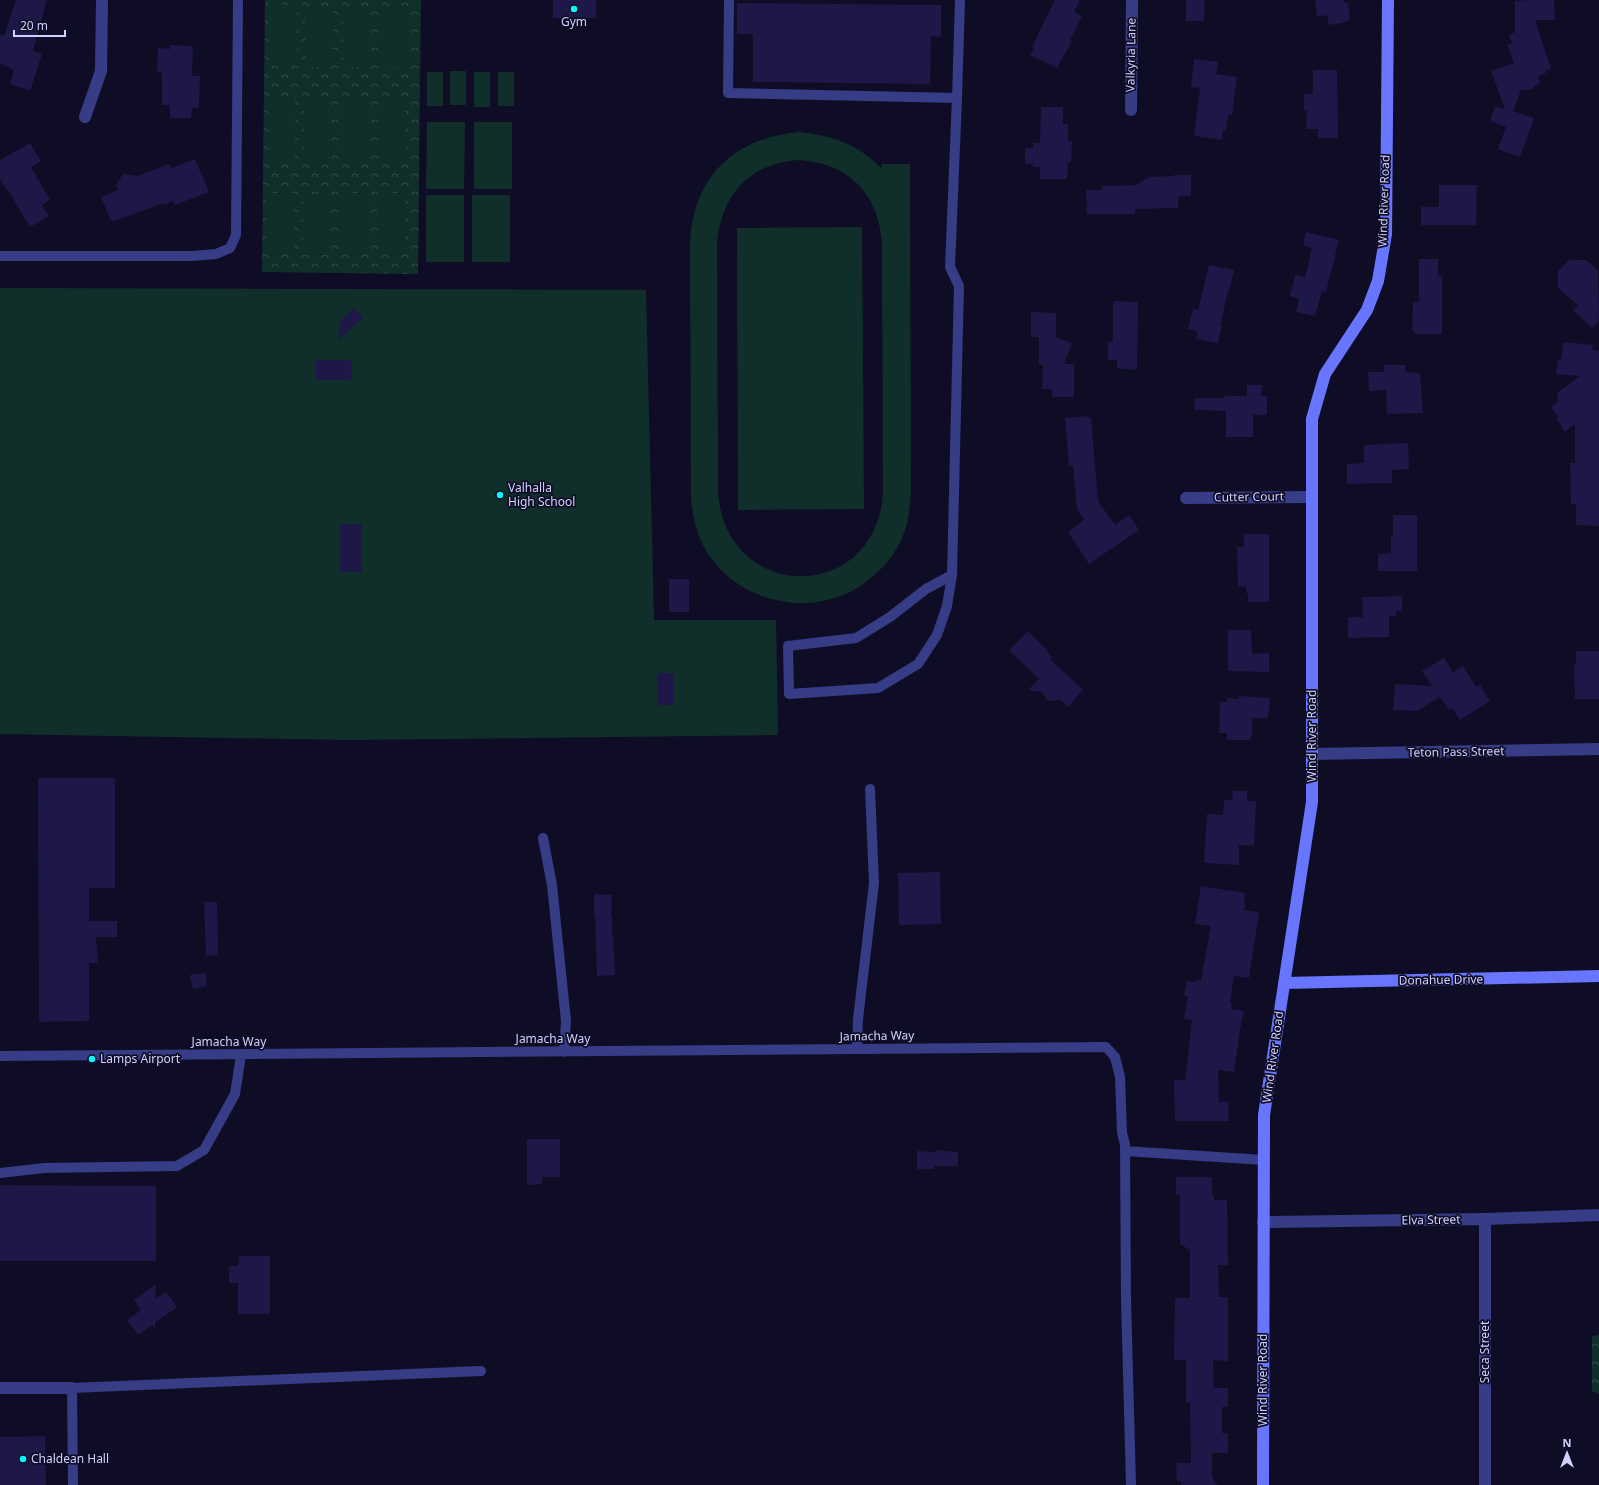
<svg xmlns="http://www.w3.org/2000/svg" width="1599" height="1485" font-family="'Noto Sans',sans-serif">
	<defs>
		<pattern id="park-crowns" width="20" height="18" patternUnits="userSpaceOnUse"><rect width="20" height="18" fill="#102f2b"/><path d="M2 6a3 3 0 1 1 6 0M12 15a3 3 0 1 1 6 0" fill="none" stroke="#324c4b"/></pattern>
	</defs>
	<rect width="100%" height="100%" fill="#0f0d25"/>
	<path fill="url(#park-crowns)" d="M265 0H421L418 274 262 272Z
		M1599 1335V1394L1592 1391V1336Z"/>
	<path fill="#102f2b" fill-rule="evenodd" d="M269 5H297V66H270Z
		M305 6H333V67H306Z
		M343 6H371V67H343Z
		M408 6 409 68H381V7Z
		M450 71H466V105H450Z
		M427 72H443V106H427Z
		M474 72H490V107H474Z
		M498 72H514V106H498Z
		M268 99H295V160H268Z
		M331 99 332 160 304 161V99Z
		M342 99H370V160H342Z
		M378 100H405L406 162H378Z
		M427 122H465L464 189H426Z
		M474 122H512V189H474Z
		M799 132C832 135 859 145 881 168L882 164H910L911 494C910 505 909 516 906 527 900 547 888 564 872 577 820 623 735 606 703 545 695 529 692 512 691 495L690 242C694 176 734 138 799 132ZM799 160C848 163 878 193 882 242L883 494C875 603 729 604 718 495L717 242C722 194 750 163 799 160Z
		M266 193H294V254H266Z
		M341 193H368V254H341Z
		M377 193H405V254H378Z
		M303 194H331V255H303Z
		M426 195H464V262H426Z
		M472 195H510V262H472Z
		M862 227 864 509 738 510 737 228Z
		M0 288 646 290 654 620H776L778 735 350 740 0 734Z"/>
	<path fill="#1d1847" d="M16 0H47L33 51 42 54 30 91 10 84 14 70 0 63V35L4 36Z
		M553 0H596V18H553Z
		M1055 0H1080L1074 12 1082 16 1070 41H1072L1057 68 1030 55 1034 48 1032 47Z
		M1186 0H1205L1204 21H1186Z
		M1315 0H1344L1345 3H1348L1350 20H1347V22L1329 25 1327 15 1317 17Z
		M1529 0H1554L1555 20H1535L1551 69 1545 71 1546 73 1538 76 1540 83 1530 90H1521L1513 111 1534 118 1520 157 1498 149 1506 127 1490 121 1495 106 1505 109 1491 71 1514 63 1507 44 1512 43 1509 35 1515 32V1Z
		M737 3 941 5V37L931 36 930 84 753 82V34H737Z
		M170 45 193 46 192 76H200L199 108H192L191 118H170V105H162V73L157 72 158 48 170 49Z
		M1194 59 1218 62 1216 74 1237 77 1232 115H1228L1226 131 1223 130 1222 140 1194 136 1200 88 1191 87Z
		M1313 70H1337L1338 138H1318V129H1306L1307 111H1304V94H1313Z
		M1041 107H1063V124H1068V141H1072L1071 162H1068L1067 179H1040V167H1033V164H1025V148H1033V143H1040Z
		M30 143 41 161 31 167 50 200 42 205 49 216 30 227 8 190 7 191 0 179V160Z
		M195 159 209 192 175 205 173 201 164 205 163 203 112 222 110 219 101 197 118 190 116 185 123 174 138 176 169 164 171 168Z
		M1174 175H1191V196H1178V208L1135 209V214H1087L1086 190H1102V186L1136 185 1149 177 1174 176Z
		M1439 185H1477L1476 225H1421V207H1439Z
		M1306 232 1339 240 1326 292 1322 291 1315 316 1296 312 1299 298 1290 296 1295 275 1305 277 1312 248 1303 245Z
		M1419 259H1438V276H1442V334H1416L1412 330 1413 302H1419Z
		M1569 260H1586L1598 271 1599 321 1592 328 1573 310 1578 305 1558 288V271Z
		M1209 265 1234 270 1229 291H1228L1220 326H1222L1218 343 1196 339 1198 331 1188 329 1193 308 1198 310Z
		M1113 301 1138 302 1137 370 1117 368V360H1108V342H1113Z
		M354 308 363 318 339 340 340 321Z
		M1031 312 1056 313V337L1072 343 1064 364H1074V397H1052V389H1042L1043 365H1039V337H1031Z
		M1564 342 1593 345 1592 350 1599 351V526L1576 525V504H1571L1570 463H1575V424L1565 432 1556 418 1558 417 1551 407 1557 403 1558 392 1580 376 1556 374 1558 359 1561 360Z
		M316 360H352L351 380H316Z
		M1384 365H1405V372L1420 373 1423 413 1387 414 1386 390 1369 391 1368 372H1384Z
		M1247 385H1262L1261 396H1267V415H1253V437H1226V411L1194 410 1195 398H1225V396H1247Z
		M1088 416 1089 418H1091L1098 501 1115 525 1129 515 1139 530 1089 564 1068 532 1084 520 1077 509 1073 466H1069L1065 418Z
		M1408 443 1409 469 1392 470V483L1347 484V464L1364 463V445Z
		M1393 515H1417V571H1378V554L1391 553V536H1393Z
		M340 524H362V572H340Z
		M1244 534H1269V602H1248V593H1246V586L1238 587 1237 547H1244Z
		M669 579H689V612H669Z
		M1402 596V611H1396V616H1389V637L1348 638V617H1363L1362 597Z
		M1228 630H1251L1252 654 1269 653V672L1228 671Z
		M1028 631 1048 651 1047 652 1052 657 1050 659 1083 690 1068 707 1061 700 1048 701 1042 692 1028 690 1039 679 1009 650Z
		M1576 651H1599V699H1575L1574 665H1576Z
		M1444 658 1453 672 1463 666 1476 687 1480 685 1490 701 1460 720 1452 708 1449 710 1440 697 1417 711 1393 710 1395 684 1432 686 1422 671Z
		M657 673H673V705H657Z
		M1239 696 1270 698 1268 718H1252V737H1250V740H1227V733H1219L1220 702H1227V698L1239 699Z
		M38 778H115V888H89V921H117V937H96L98 963H89V1021L39 1022Z
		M1233 791H1247V801H1256L1254 846 1239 845V865L1204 863 1207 814 1223 815 1224 800H1232Z
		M940 872 941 924 899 925 898 873Z
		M1201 886 1245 893 1244 902H1246L1244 910 1259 912 1249 978 1234 976 1230 1003H1232L1231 1009 1244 1011 1240 1030 1234 1072 1218 1070 1219 1102H1228L1229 1121H1175L1174 1080H1185L1192 1020 1184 1019 1188 997 1184 996 1187 981 1196 982V980L1201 981 1211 926 1195 924Z
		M594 894 612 895 611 917H612V934H613L615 975 597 976 595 917H594Z
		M204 902H217L218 955 206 956Z
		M205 973 207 986 193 989 190 975Z
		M527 1139H560V1177H542V1184L527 1185Z
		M936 1150 958 1152V1166H935L934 1169H917V1151L935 1152Z
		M1176 1177H1212V1194H1214V1200H1227L1228 1265H1218L1219 1297H1228V1361L1213 1360 1214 1388H1228V1407H1222V1433H1228V1453H1212V1476L1217 1485H1181V1481H1177L1176 1463H1191L1190 1404 1189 1403H1186V1360H1175L1174 1357 1175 1298H1190V1250L1180 1244V1195H1176Z
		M0 1185 156 1186V1261H0Z
		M239 1256H270V1314H238V1283H229V1266H238Z
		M156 1284 155 1299 166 1292 177 1307 155 1323V1330L152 1325 138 1335 127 1320 141 1310 134 1300Z
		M45 1436 46 1485H0V1437Z"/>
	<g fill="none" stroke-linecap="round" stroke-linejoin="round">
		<path stroke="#363c86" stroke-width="10" d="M729 0 728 93 957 98 960 0
			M0 256H192L216 254 230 248 236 235 238 0
			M952 575 926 589 890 617 856 638 788 646 789 694 878 688 918 664 937 635 947 606 952 575 959 286 950 267 957 98
			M543 838 552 885 566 1021 564 1052
			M857 1049 858 1019 874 883 870 789
			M0 1056 1106 1047 1115 1057 1120 1077 1122 1133 1125 1144 1126 1299 1131 1485
			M1125 1151 1264 1160
			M0 1173 44 1168 177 1166 204 1150 235 1094 241 1055
			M73 1485 72 1388 481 1371"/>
		<path stroke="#363c86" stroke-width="12" d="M1131 110 1132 0
			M85 117 101 71 102 0
			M1186 498 1312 497
			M1312 754 1599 749
			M1263 1222 1485 1219 1599 1215
			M0 1388H72
			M1485 1485V1219"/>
		<path stroke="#6875ff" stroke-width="12" d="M1284 983 1599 976
			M1263 1485 1264 1115 1312 802V419L1325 374 1367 310 1378 281 1386 234 1388 0"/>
	</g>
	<g fill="#00fcfa" stroke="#0f0d25" stroke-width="1.5">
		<circle cx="574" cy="9" r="4"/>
		<circle cx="500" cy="495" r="4"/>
		<circle cx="92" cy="1059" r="4"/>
		<circle cx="23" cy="1459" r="4"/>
	</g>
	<g text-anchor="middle" stroke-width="3.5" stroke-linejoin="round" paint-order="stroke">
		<g font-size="12" fill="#d1d1ff" stroke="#0f0d25" text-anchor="start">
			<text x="574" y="26" text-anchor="middle">Gym</text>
			<text x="508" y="492">Valhalla<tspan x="508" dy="14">High School</tspan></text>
			<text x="100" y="1063">Lamps Airport</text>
			<text x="31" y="1463">Chaldean Hall</text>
		</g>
		<g font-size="12" fill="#d1d1ff" stroke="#0f0d25">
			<text transform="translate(1131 55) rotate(-89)" y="4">Valkyria Lane</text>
			<text transform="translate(1384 201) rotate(-88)" y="4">Wind River Road</text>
			<text transform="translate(1249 497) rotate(-1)" y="4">Cutter Court</text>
			<text transform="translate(1312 736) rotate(-90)" y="4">Wind River Road</text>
			<text transform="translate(1456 752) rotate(-1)" y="4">Teton Pass Street</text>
			<text transform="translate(1441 980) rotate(-1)" y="4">Donahue Drive</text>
			<text transform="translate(877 1036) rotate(-1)" y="4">Jamacha Way</text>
			<text x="553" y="1043">Jamacha Way</text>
			<text x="229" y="1046">Jamacha Way</text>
			<text transform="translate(1273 1057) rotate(-82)" y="4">Wind River Road</text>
			<text transform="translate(1431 1220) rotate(-1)" y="4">Elva Street</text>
			<text transform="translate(1485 1352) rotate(-90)" y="4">Seca Street</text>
			<text transform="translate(1263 1380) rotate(-90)" y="4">Wind River Road</text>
		</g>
	</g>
	<g transform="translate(1567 1453)" stroke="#0f0d25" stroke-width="3" paint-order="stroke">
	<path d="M0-3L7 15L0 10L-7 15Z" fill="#d1d1ff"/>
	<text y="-6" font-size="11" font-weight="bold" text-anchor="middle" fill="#d1d1ff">N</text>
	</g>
	<path d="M14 30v6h51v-6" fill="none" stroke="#d1d1ff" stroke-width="2"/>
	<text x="20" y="30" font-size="12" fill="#d1d1ff" stroke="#0f0d25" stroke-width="3" paint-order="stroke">20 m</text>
</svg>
